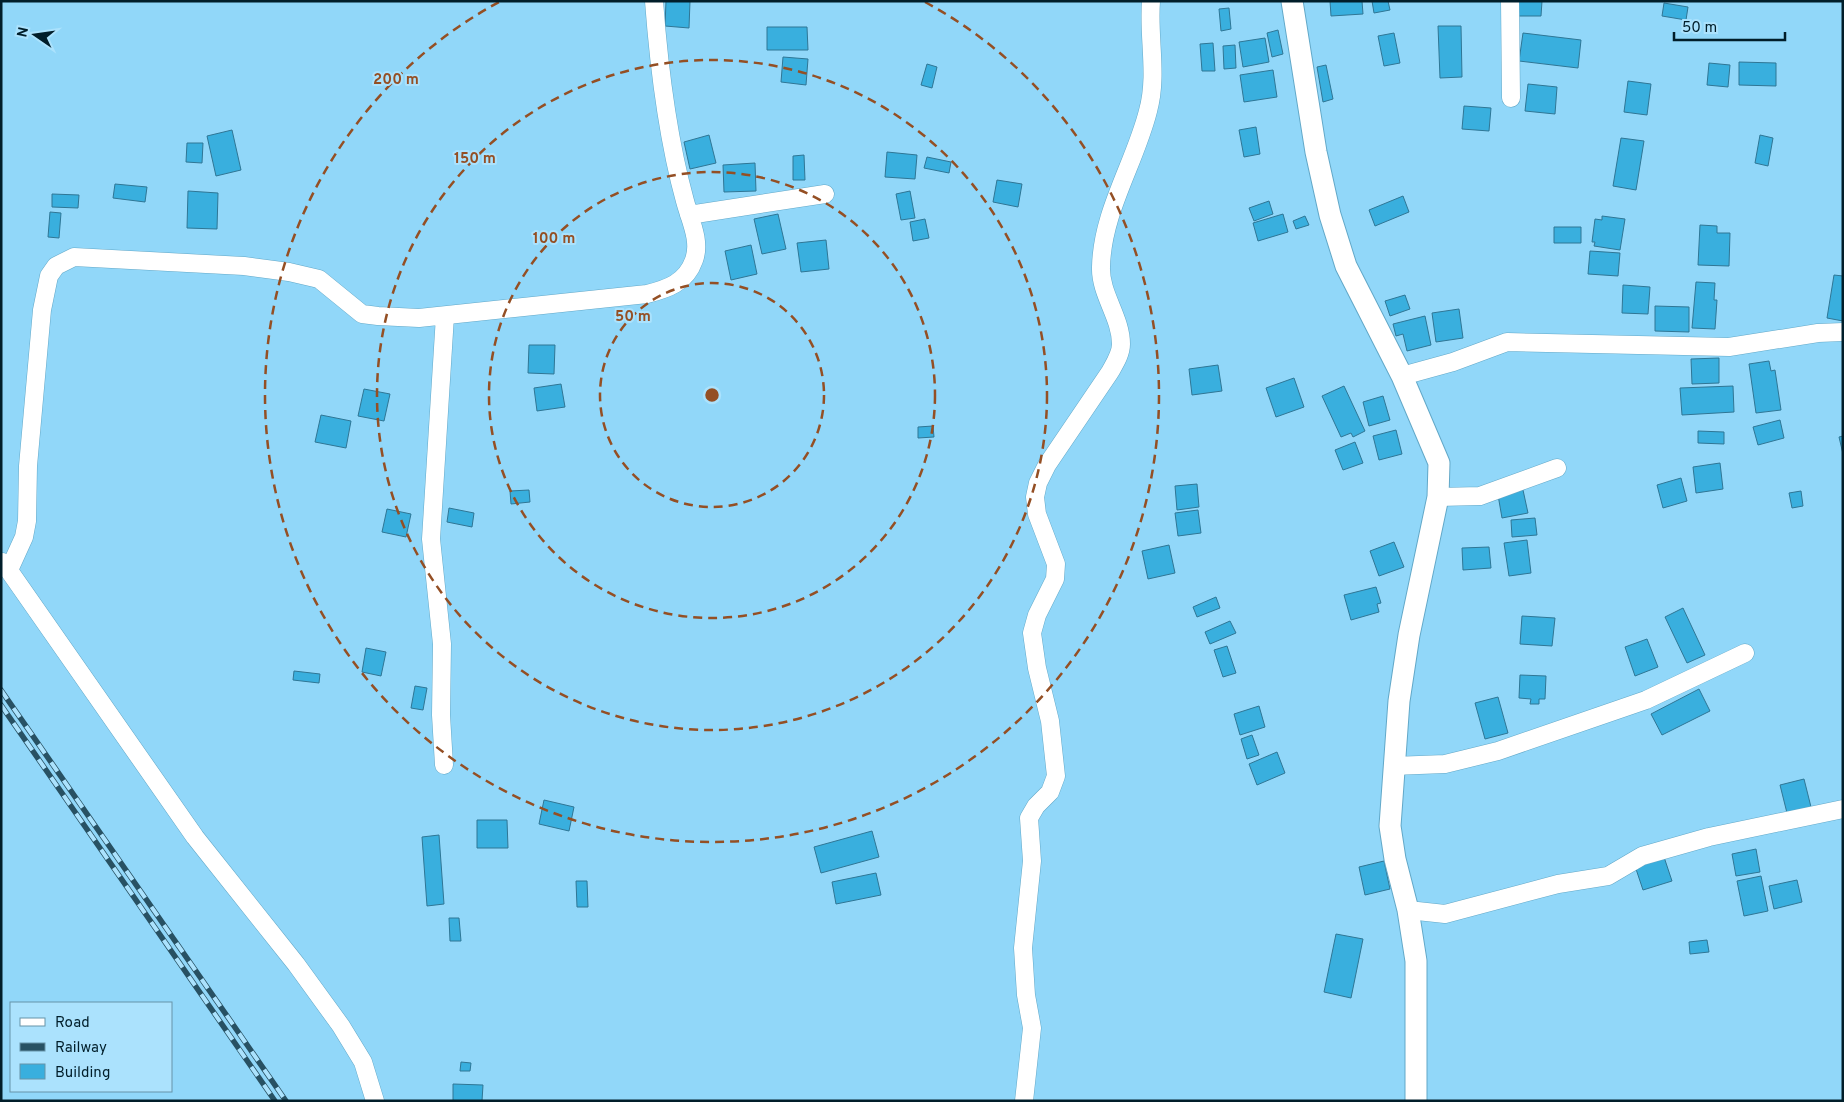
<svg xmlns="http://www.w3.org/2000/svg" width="1844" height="1102" font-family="Overpass,sans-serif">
	<rect width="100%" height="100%" fill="#91d7f9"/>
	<path fill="#39afde" stroke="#2f7695" d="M666 1H690L689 28 665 26Z
		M1330 1H1362L1363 14 1331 16Z
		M1372 1H1388L1390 10 1374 13Z
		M1514 1H1542L1541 16H1513Z
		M1664 3 1688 7 1686 20 1662 16Z
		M1229 8 1231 29 1221 31 1219 9Z
		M1438 26H1461L1462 77 1440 78Z
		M767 27H807L808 50H767Z
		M1278 30 1283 54 1272 57 1267 33Z
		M1394 33 1400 63 1384 66 1378 36Z
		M1523 33 1581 40 1578 68 1519 61Z
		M1265 38 1269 62 1243 67 1239 42Z
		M1213 43 1215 71H1202L1200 44Z
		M1235 45 1236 68 1224 69 1223 46Z
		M783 57 808 59 806 85 781 82Z
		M1739 62 1776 63V86L1739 85Z
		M1709 63 1730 65 1728 87 1707 85Z
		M927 64 937 67 932 88 921 85Z
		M1326 65 1333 99 1323 102 1317 67Z
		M1273 70 1277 97 1244 102 1240 75Z
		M1628 81 1651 84 1647 115 1624 112Z
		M1528 84 1557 87 1555 114 1525 111Z
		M1464 106 1491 108 1489 131 1462 129Z
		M1256 127 1260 154 1244 157 1239 130Z
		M232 130 241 170 216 176 207 136Z
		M709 135 716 163 690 169 684 142Z
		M1760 135 1773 138 1768 166 1755 163Z
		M1621 138 1644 141 1636 190 1613 186Z
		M187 143H203L202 163 186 162Z
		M887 152 917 155 915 179 885 177Z
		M804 155 805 180H793V156Z
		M927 157 951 162 949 173 924 168Z
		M755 163 756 191 724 192 723 165Z
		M997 180 1022 184 1018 207 993 202Z
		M115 184 147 187 145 202 113 198Z
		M188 191 218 193 217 229 187 228Z
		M910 191 915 218 901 220 896 194Z
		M52 194 79 195 78 208 52 207Z
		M1403 196 1409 212 1375 226 1369 210Z
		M1269 201 1273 214 1254 221 1249 208Z
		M50 212 61 213 59 238 48 237Z
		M778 214 786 249 762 254 754 219Z
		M1283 214 1288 232 1258 241 1253 223Z
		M1305 216 1309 225 1296 229 1293 221Z
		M1602 216 1625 219 1620 250 1594 246 1595 242H1592L1595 219 1602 220Z
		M925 219 929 238 913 241 910 222Z
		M1700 225 1717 226V233H1730L1729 266 1698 265Z
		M1554 227H1581V243H1554Z
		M826 240 829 269 801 272 797 243Z
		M751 245 757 274 731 280 725 251Z
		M1590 251 1620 253 1618 276 1588 274Z
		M1834 275 1843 276V321L1827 318Z
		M1696 282 1715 283 1714 300H1717L1715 329 1692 328Z
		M1623 285 1650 287 1648 314 1622 313Z
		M1405 295 1410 309 1390 316 1385 301Z
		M1655 306 1689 307V332L1655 331Z
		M1459 309 1463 338 1436 342 1432 313Z
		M1425 316 1431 345 1407 351 1403 334 1396 336 1393 324Z
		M529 345H555L554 374 528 373Z
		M1719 358V383L1692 384 1691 359Z
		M1769 361 1771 371 1775 370 1781 410 1756 413 1749 364Z
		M1218 365 1222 391 1192 395 1189 369Z
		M1294 378 1304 407 1276 417 1266 388Z
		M561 384 565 407 537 411 534 388Z
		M1344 386 1365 431 1353 437 1351 433 1341 437 1322 396Z
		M1733 386 1734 412 1682 415 1680 388Z
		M364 389 390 394 384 421 358 416Z
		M1383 396 1390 420 1369 426 1363 402Z
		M321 415 351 421 346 448 315 442Z
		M1780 420 1784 438 1758 445 1753 427Z
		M933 426 934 437 918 438V427Z
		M1396 430 1402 454 1379 460 1373 436Z
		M1698 431 1724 432V444L1698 443Z
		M1843 436V454L1839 437Z
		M1355 442 1363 463 1343 470 1335 450Z
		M1720 463 1723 489 1696 493 1693 467Z
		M1681 478 1687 501 1663 508 1657 485Z
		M1197 484 1199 507 1177 510 1175 486Z
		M529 490 530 502 511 504 510 491Z
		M1523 490 1528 513 1502 518 1498 495Z
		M1801 491 1803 506 1792 508 1789 493Z
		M449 508 474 513 472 527 447 522Z
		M387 509 411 514 406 537 382 532Z
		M1198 510 1201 533 1178 536 1175 513Z
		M1535 518 1537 535 1512 537 1511 520Z
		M1527 540 1531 573 1509 576 1504 543Z
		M1394 542 1404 567 1379 576 1370 551Z
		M1169 545 1175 573 1148 579 1142 551Z
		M1489 547 1491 568 1463 570 1462 548Z
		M1376 587 1381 603 1377 604 1379 612 1351 620 1344 595Z
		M1216 597 1220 608 1197 617 1193 607Z
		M1683 608 1705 655 1687 663 1665 617Z
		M1522 616 1555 618 1552 646 1520 644Z
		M1230 621 1236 633 1210 644 1205 632Z
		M1647 639 1658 667 1635 676 1625 647Z
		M1227 646 1236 673 1223 677 1214 650Z
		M366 648 386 652 381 676 362 672Z
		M294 671 320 674 319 683 293 680Z
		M1520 675 1546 676 1545 699H1539V704H1530L1531 699 1519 698Z
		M415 686 427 688 423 710 411 708Z
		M1699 689 1710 711 1662 735 1651 714Z
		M1498 697 1508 733 1485 739 1475 703Z
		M1259 706 1265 727 1240 735 1234 714Z
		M1252 735 1259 755 1247 759 1241 739Z
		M1277 752 1285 773 1257 785 1249 764Z
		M1804 779 1811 807 1787 813 1780 785Z
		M544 800 574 807 569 831 539 824Z
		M477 820H507L508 848H477Z
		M872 831 879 857 821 873 814 847Z
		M439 835 444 904 427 906 422 837Z
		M1756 849 1760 872 1736 876 1732 854Z
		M1664 857 1672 881 1643 890 1635 866Z
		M1384 861 1390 889 1365 895 1359 867Z
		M876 873 881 895 836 904 832 882Z
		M1761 876 1768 911 1744 916 1737 881Z
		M1797 880 1802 902 1774 909 1769 886Z
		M576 881H587L588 907H577Z
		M449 918H459L461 941H450Z
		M1336 934 1363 939 1351 998 1324 992Z
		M1707 940 1709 952 1690 954 1689 942Z
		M461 1062 471 1063 470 1071H460Z
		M453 1084 483 1085 482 1101H453Z"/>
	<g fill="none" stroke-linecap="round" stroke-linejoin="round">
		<defs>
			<path id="minor" d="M1510 1 1511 98
				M689 215 825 194
				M1402 376 1453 362 1507 342 1729 347 1818 333 1843 332
				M1438 497 1480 496 1557 468
				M3 562 195 837 296 964 341 1026 363 1062 375 1101
				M9 570 24 537 27 521 28 466 42 310 49 276 56 266 74 257 244 266 289 272 319 279 362 314 378 316 419 318 647 294C667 289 686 283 694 260 701 241 690 220 685 201 667 136 659 68 654 1
				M444 765 441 715 442 644 431 539 445 316
				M1393 766 1445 764 1498 751 1646 700 1745 653
				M1408 910 1445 914 1558 884 1608 876 1642 856 1709 837 1843 809
				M1024 1101 1032 1028 1026 995 1023 948 1032 861 1029 818 1036 806 1050 792 1056 776 1050 721 1037 668 1032 633 1037 615 1055 579 1056 564 1037 514 1035 497 1038 483 1047 465 1110 372C1115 363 1121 354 1121 344 1121 317 1100 294 1101 267 1102 212 1135 163 1148 111 1158 75 1148 38 1151 1"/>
			<path id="tertiary" d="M1292 1 1316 152 1330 215 1346 266 1402 376 1439 463 1438 497 1409 635 1399 701 1390 826 1395 859 1408 910 1416 961V1101"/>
		</defs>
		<use href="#minor" stroke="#62a8c8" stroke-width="19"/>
		<use href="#tertiary" stroke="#62a8c8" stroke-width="23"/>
		<use href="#minor" stroke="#fff" stroke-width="18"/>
		<use href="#tertiary" stroke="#fff" stroke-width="21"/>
		<defs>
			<path id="rail" d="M1 690 286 1101
				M1 705 275 1101"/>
		</defs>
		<use href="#rail" stroke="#285163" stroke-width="5.5"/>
		<use href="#rail" stroke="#abe2fd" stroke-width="4" stroke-dasharray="11" stroke-linecap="butt"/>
	</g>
	<g fill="none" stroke="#944f24" stroke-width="2.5" stroke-dasharray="9 6">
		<circle cx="712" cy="395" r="112"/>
		<circle cx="712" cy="395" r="223"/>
		<circle cx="712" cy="395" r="335"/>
		<path d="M925 2A447 447 0 1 1 499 2"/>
	</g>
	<circle cx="712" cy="395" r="8" fill="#944f24" stroke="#abe2fd" stroke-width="2.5"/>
	<g font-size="15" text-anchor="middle" font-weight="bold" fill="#944f24" stroke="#abe2fd" stroke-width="4" stroke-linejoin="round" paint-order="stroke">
		<text x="396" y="84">200 m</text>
		<text x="475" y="163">150 m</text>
		<text x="554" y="243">100 m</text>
		<text x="633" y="321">50 m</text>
	</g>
	<rect width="1844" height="1102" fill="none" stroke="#011e2a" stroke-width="5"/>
	<rect x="10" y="1002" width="162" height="90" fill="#abe2fd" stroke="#6794a9"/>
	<rect x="20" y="1018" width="25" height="8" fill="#ffffff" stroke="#6794a9"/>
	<text x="55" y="1027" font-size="15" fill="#011e2a">Road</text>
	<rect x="20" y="1043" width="25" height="8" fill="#285163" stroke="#6794a9"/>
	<text x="55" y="1052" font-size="15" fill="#011e2a">Railway</text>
	<rect x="20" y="1064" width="25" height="15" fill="#39afde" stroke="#6794a9"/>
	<text x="55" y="1077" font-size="15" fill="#011e2a">Building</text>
	<g transform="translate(35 35) rotate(283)" stroke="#abe2fd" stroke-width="4" paint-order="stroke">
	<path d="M0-4L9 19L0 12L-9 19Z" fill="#011e2a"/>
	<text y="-8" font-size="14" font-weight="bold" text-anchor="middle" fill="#011e2a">N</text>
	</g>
	<path d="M1674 32v8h111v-8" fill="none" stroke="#011e2a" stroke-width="2.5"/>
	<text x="1682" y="32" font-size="15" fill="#011e2a" stroke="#abe2fd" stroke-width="4" paint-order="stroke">50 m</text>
</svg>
